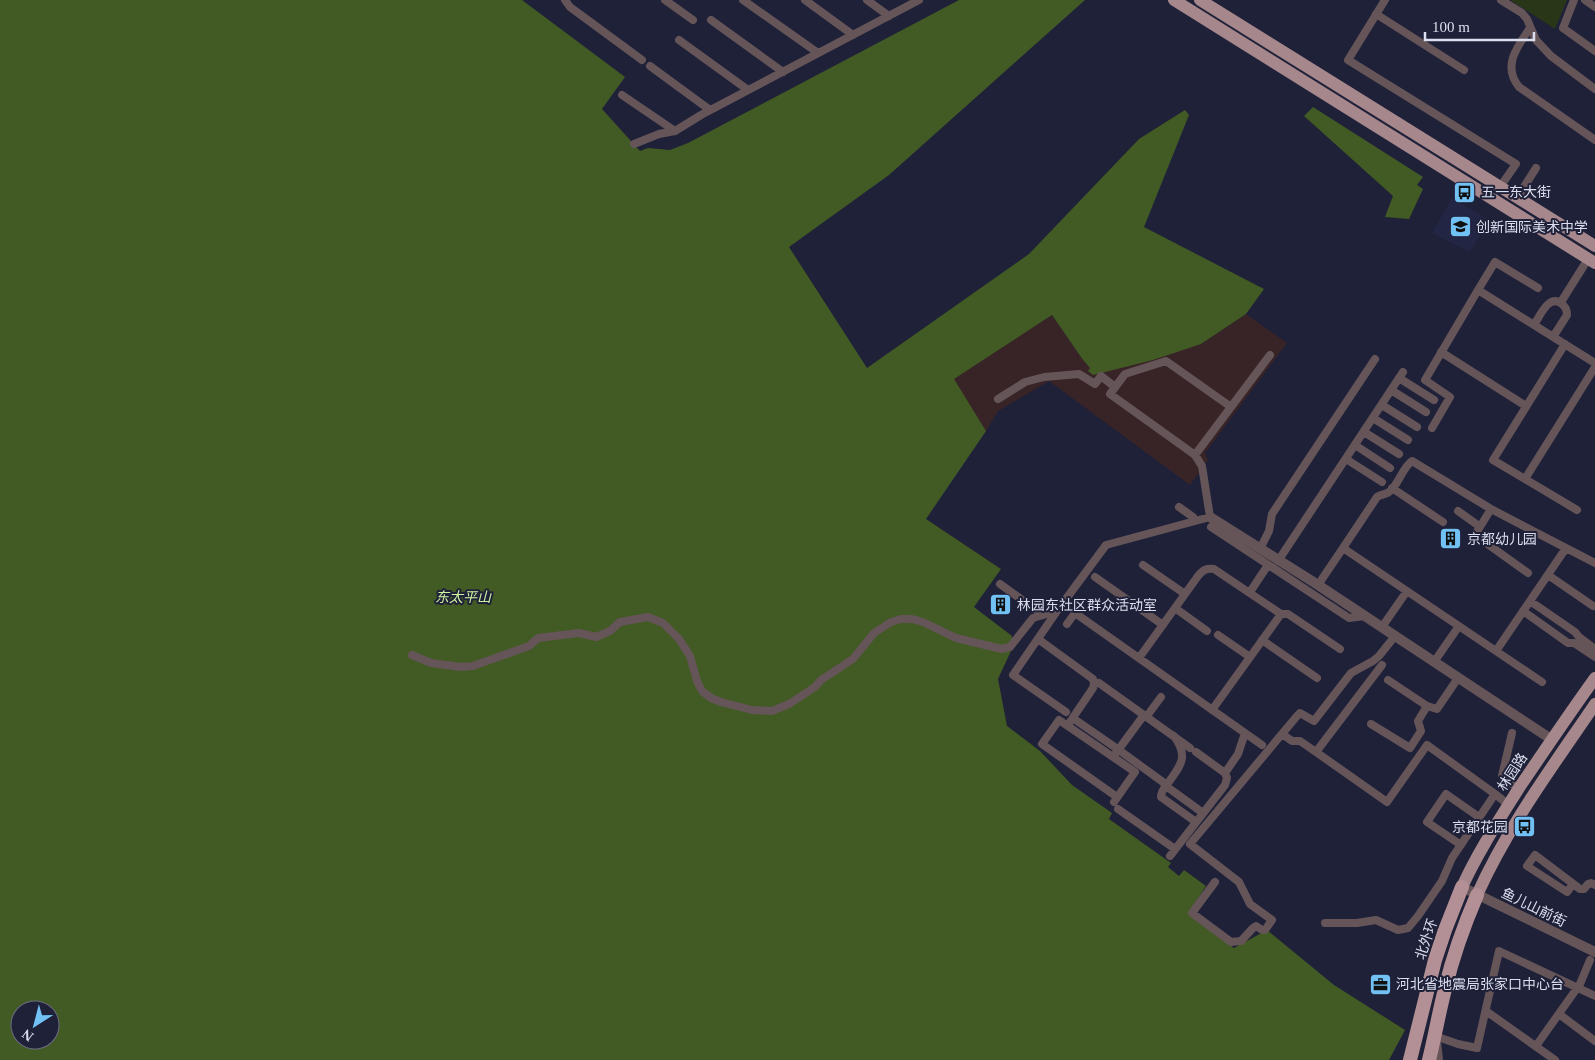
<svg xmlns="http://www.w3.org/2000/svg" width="1595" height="1060" font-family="'Times New Roman','Noto Sans SC',serif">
	<rect width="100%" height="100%" fill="#1f2139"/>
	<path fill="#232544" d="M1452 198 1489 220 1470 252 1432 233Z"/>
	<path fill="#382427" d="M1246 314 1287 343 1205 453 1208 460 1190 485 1049 381 998 411 986 431 953 379 1052 315 1083 360 1090 368 1201 344Z"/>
	<path fill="#293618" d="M1510 0H1567L1555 29Z"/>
	<path fill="#425a23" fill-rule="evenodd" d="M0 0H522L625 77 602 109 640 151 648 148 670 150 688 143 959 0H1085L889 175 789 247 867 368 1029 254 1139 139 1185 110 1189 115 1144 227 1264 289 1246 314 1201 344 1153 360 1093 375 1088 371 1090 368 1083 360 1052 315 954 379 986 431 926 519 1001 569 974 607 1012 636 1011 651 998 679 1007 726 1040 751 1072 785 1112 813 1109 819 1171 863 1168 867 1179 876 1184 870 1206 886 1188 914 1234 948 1267 930 1334 985 1405 1030 1389 1060H0ZM20 1010H50V1040H20Z
		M1313 107 1423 177 1417 185 1423 189 1409 219 1385 217 1393 196 1304 116Z"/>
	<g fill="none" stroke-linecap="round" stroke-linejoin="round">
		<path stroke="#655558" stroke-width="8" d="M565 0 570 7 642 60
			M665 0 693 20
			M743 0 818 53
			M805 0 853 35
			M867 0 889 16
			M1385 0 1348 60 1516 164 1500 187
			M1501 0 1522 13 1527 19 1536 40 1551 56 1595 89
			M1574 0 1563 28 1595 51
			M1585 0 1595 7
			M1376 14 1464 70
			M711 20 783 72
			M1530 28C1517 47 1502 66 1519 87L1595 140
			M679 40 748 90
			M650 66 710 110
			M622 95 675 131
			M634 144 659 134 675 131 701 115 919 0
			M1517 198 1536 168
			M1478 290 1495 262 1538 288
			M1561 302 1588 259
			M1534 325C1540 316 1549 293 1562 304 1566 307 1567 310 1567 315L1553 337
			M1565 344 1493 460 1577 510
			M1441 352 1526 406
			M1399 378 1434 400
			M1391 390 1426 412
			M998 399 1025 382 1044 377 1079 374 1095 384 1101 376 1115 387
			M1382 405 1417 427
			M1373 418 1408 440
			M1432 428 1450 397 1425 380 1478 290 1595 363
			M1364 432 1399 454
			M1355 445 1390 468
			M1195 455 1110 394 1125 374 1166 361 1231 407
			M1346 459 1382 482
			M1525 479 1595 367
			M1392 488 1443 522
			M1179 507 1193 517
			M1491 509 1475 535 1528 573
			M1458 511 1479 526
			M1211 527 1349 618 1365 616
			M1260 549 1269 531 1272 514 1375 359
			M1278 561 1403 372
			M1143 565 1185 594
			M1548 575 1593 606
			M1095 577 1163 625
			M1000 584 1043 615
			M1318 585 1343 548
			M1250 592 1268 565
			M1530 601 1575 632 1579 637 1595 649
			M1175 608 1207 631
			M1057 611 1013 675 1066 712
			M1523 611 1568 643H1574L1595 657
			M1067 624 1075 613 1262 745
			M1382 627 1407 591
			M1218 635 1250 657
			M1038 639 1093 679 1094 684 1093 688 1068 725
			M1262 640 1317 678
			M1496 651 1566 548
			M412 655 431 663 461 667 473 666 529 646 538 638 579 633 596 637 610 631 620 622 648 617 663 623 679 639 690 656 697 681 702 691 711 698 721 702 752 710 772 711 789 704 815 687 821 680 853 659 874 633 891 622 901 619H912L923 622 956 638 1002 649 1010 647 1033 618 1057 611 1106 545 1210 517 1202 466 1195 455 1270 355
			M1139 658 1198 576C1203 570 1206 568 1214 569L1281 614H1288L1340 649
			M1434 662 1459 626
			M1382 665 1316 752 1387 802 1427 745 1495 794
			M1542 682 1343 548 1377 497C1381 494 1385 495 1389 492 1398 486 1402 468 1412 461L1491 509 1595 563
			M1099 683 1190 748
			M1427 706 1437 709 1458 678
			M1212 710 1281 614
			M1147 716 1161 697
			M1077 721 1119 750
			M1371 724 1410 748 1421 731 1418 721 1427 706 1388 680
			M1512 733 1502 776 1519 789
			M1282 734 1292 741H1300L1316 752
			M1174 736C1189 757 1181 765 1168 783 1165 787 1161 791 1161 797L1196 822
			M1196 752 1225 773
			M1123 753 1167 785
			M1113 757 1144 715
			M1170 789 1203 813
			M1114 802 1135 772 1059 720 1042 744 1117 797
			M1118 809 1175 849
			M1461 845 1427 822 1446 794 1476 815
			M1170 856 1225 785 1227 778 1225 773 1238 754 1245 733
			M1215 882 1192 913 1231 942 1241 941 1253 928 1256 926 1262 930H1265L1272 920 1250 904 1239 882 1190 844 1297 716 1300 713 1314 721 1351 673 1373 661 1379 656 1395 636
			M1573 884 1567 892 1527 866 1535 855 1580 889H1584L1588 884 1591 883 1595 885
			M1325 923H1357L1376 920 1398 930 1408 928 1418 916 1442 881 1452 858 1495 794 1509 805
			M1486 1011 1555 1060
			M1559 1014 1595 1041
			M1435 1036 1458 1044 1477 1048 1499 951 1595 996
			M1536 1046 1580 984 1590 960"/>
		<path stroke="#655558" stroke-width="10" d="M1210 517 1315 583 1551 739
			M1462 887 1595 952
			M1436 1041 1438 1060"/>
		<path stroke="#a6878b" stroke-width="12" d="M1174 0 1595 263
			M1200 0 1595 246
			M1462 887C1478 852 1499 820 1519 788 1544 751 1569 714 1595 678
			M1477 895C1508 826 1553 766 1595 704"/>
		<path stroke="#b39096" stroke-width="14" d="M1410 1060 1435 960 1445 930 1462 887
			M1429 1060C1435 1036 1439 1012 1445 989 1453 956 1464 925 1477 895"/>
	</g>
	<defs>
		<symbol id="bus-square" viewBox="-11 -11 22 22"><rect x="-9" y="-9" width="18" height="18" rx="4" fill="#71c1f5" stroke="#1f2139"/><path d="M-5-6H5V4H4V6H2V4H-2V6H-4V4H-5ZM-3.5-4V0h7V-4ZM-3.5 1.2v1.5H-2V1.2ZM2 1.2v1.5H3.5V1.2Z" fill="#111"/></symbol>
		<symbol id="school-square" viewBox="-11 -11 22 22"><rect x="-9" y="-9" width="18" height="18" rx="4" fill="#71c1f5" stroke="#1f2139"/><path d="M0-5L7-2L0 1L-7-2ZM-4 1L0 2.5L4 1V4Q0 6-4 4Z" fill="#111"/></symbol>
		<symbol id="building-square" viewBox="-11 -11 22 22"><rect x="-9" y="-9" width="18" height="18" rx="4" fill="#71c1f5" stroke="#1f2139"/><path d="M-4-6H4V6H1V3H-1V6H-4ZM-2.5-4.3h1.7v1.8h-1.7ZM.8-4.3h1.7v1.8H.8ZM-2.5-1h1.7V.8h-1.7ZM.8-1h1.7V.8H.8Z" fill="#111"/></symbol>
		<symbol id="office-square" viewBox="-11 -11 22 22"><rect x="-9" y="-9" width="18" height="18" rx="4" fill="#71c1f5" stroke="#1f2139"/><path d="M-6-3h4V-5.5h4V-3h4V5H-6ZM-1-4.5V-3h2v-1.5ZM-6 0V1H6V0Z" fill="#111"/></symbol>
	</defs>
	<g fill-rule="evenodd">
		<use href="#bus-square" x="1452" y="180" width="25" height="25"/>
		<use href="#school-square" x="1448" y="214" width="25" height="25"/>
		<use href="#building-square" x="1438" y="526" width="25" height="25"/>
		<use href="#building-square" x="988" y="592" width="25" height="25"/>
		<use href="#bus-square" x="1512" y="814" width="25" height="25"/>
		<use href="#office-square" x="1368" y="972" width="25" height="25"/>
	</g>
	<g text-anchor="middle" stroke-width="4" stroke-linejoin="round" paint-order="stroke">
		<g font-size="14" fill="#dcdfef" stroke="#1f2139" text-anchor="start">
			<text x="1481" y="197">五一东大街</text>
			<text x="1476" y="232">创新国际美术中学</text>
			<text x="1467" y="544">京都幼儿园</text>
			<text x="1017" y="610">林园东社区群众活动室</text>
			<text x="1508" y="832" text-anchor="end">京都花园</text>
			<text x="1396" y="989">河北省地震局张家口中心台</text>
		</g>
		<g font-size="14" font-style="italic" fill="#ccf3a0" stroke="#1f2139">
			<text x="463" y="602">东太平山</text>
		</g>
		<g font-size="14" fill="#dcdfef" stroke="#1f2139">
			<text transform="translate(1512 772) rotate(-57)" y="5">林园路</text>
			<text transform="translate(1534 907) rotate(26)" y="5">鱼儿山前街</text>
			<text transform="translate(1426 939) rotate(-72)" y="5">北外环</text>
		</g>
	</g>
	<g transform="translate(35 1025) rotate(216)"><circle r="24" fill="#1f2139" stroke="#6b6d82"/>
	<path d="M0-4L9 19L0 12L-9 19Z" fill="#71c1f5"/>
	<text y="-8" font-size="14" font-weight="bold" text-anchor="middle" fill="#dcdfef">N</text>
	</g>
	<path d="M1425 32v8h109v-8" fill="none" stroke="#dcdfef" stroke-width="2.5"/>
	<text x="1432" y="32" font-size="15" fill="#dcdfef" stroke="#1f2139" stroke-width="4" paint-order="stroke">100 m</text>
</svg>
